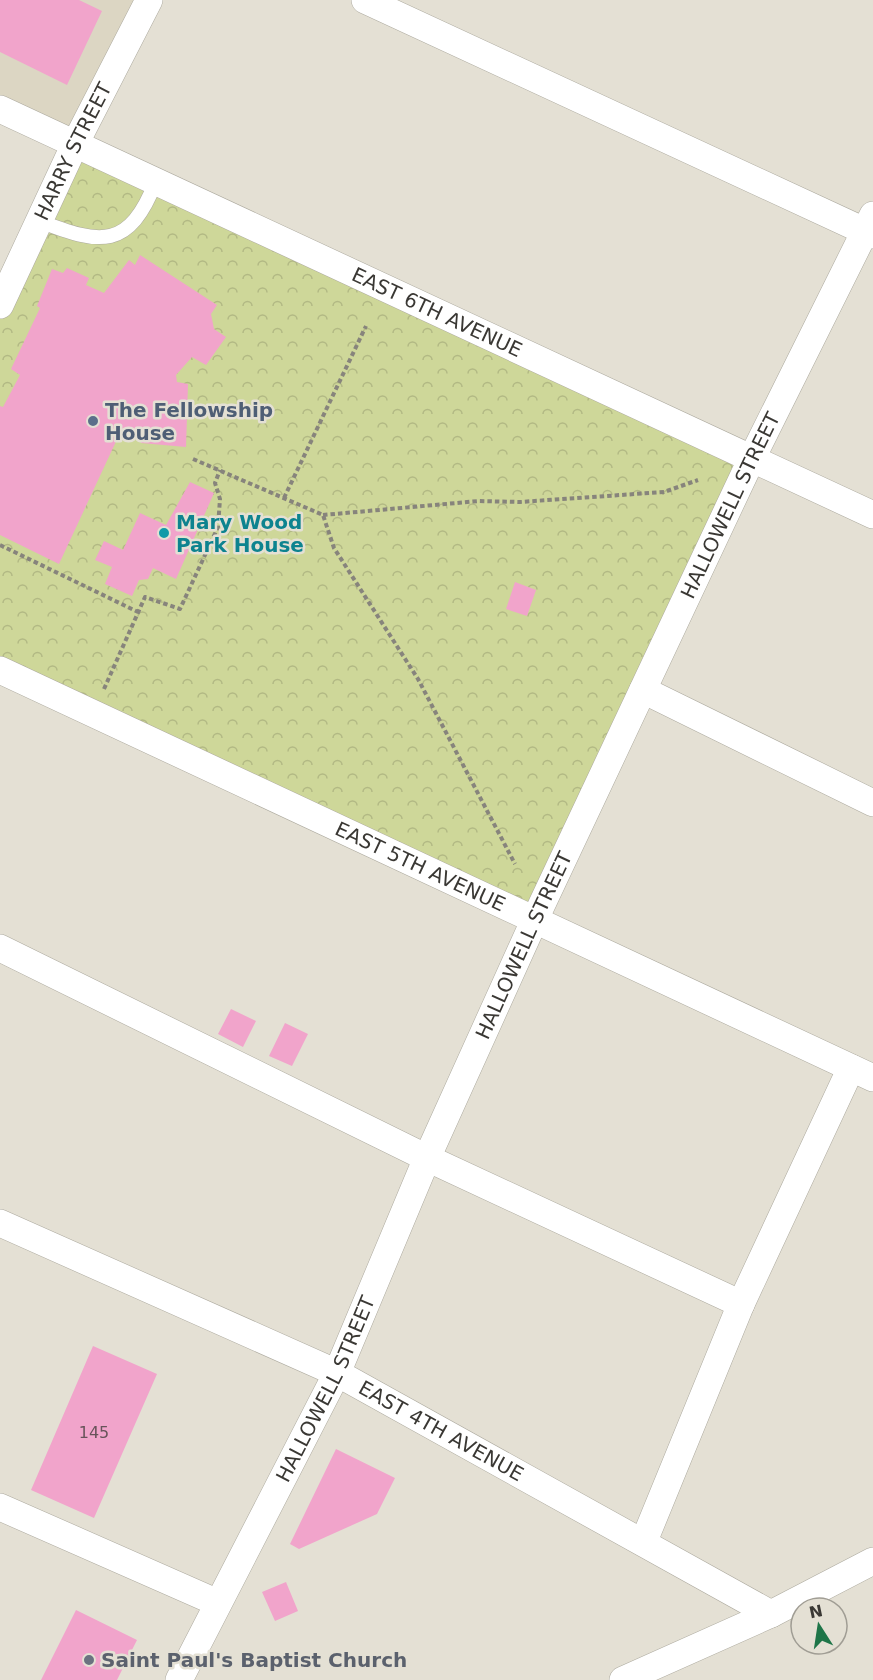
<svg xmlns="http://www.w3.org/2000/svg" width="873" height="1680" font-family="'DejaVu Sans',sans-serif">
	<defs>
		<pattern id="park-crowns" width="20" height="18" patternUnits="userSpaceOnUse" patternTransform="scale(1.5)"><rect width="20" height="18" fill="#ced799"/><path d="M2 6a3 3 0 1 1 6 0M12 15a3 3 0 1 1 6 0" fill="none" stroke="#b2b984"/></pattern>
	</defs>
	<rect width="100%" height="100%" fill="#e4e0d4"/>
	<path fill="#dcd6c3" d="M0 0H149L75 144 0 109Z"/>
	<path fill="url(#park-crowns)" d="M75 144 752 458 535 919 0 670V305Z"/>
	<path fill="#f1a4cb" d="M0 0H79L102 11 67 85 0 52Z
		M140 255 217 305 211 314 214 329 226 337 206 365 192 357 176 375 177 382 188 384 186 447 141 443V436L119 435 59 564 0 535V406L3 407 20 375 11 369 40 308 37 306 52 269 63 273 67 268 89 278 86 285 104 293 129 260 135 265Z
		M190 482 214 493 176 579 153 568 148 579 139 580 132 596 105 584 112 567 95 560 104 541 123 550 140 513 166 525Z
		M515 582 536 590 527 616 506 609Z
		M231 1009 256 1021 243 1047 218 1034Z
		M285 1023 308 1034 292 1066 269 1056Z
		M93 1346 157 1374 94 1518 31 1490Z
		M336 1449 395 1478 377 1514 299 1549 290 1544Z
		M286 1582 298 1611 275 1621 262 1592Z
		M76 1610 137 1640 117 1680H41Z"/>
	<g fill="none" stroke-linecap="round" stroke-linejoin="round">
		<defs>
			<path id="lane" d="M39 221C101 245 129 250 156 181"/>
			<g id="street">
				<path d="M365 0 873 235"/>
				<path id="s1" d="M0 109 873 515"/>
				<path id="s2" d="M0 305 75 144 149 0"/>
				<path id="s3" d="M0 670 873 1078"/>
				<path d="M643 690 873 803"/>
				<path d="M0 948 427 1158 741 1304"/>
				<path id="s4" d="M0 1223 337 1373 771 1614"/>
				<path d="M0 1507 218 1603"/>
				<path d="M644 1541 741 1304 851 1068"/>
				<path id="s5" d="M179 1680 337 1373 427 1158 535 919 752 458 873 215"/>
				<path d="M623 1680 771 1614 873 1561"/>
			</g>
		</defs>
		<use href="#lane" stroke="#adaa9f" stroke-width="15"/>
		<use href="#street" stroke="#adaa9f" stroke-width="28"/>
		<path stroke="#87847c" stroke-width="4" stroke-dasharray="4.5 3" stroke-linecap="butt" d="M193 459 323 515 334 548 418 679 515 864
			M284 498 366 326
			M323 515 479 501 520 502 664 492 698 480
			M0 545 138 612
			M104 689 145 597 180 609 218 527 220 499 215 483 220 470"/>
		<use href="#lane" stroke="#fff" stroke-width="14"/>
		<use href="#street" stroke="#fff" stroke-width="27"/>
	</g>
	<circle fill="#5c6f8a" stroke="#e4e0d4" stroke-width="2" cx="93" cy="421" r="6"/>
	<circle fill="#0f9aa8" stroke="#e4e0d4" stroke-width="2" cx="164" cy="533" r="6"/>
	<circle fill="#6b7280" stroke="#e4e0d4" stroke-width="2" cx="89" cy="1660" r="6"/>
	<g text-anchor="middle" stroke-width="5" stroke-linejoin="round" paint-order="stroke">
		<g font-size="16" fill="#68535a">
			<text x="94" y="1438">145</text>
		</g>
		<g font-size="20" fill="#3a3834" stroke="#e4e0d4">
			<text dy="7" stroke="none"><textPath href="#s2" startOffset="170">HARRY STREET</textPath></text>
			<text dy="7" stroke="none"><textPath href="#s1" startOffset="482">EAST 6TH AVENUE</textPath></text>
			<text dy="7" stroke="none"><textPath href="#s5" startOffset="1298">HALLOWELL STREET</textPath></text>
			<text dy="7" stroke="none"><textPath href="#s3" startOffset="464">EAST 5TH AVENUE</textPath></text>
			<text dy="7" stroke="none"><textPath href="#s5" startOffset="812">HALLOWELL STREET</textPath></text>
			<text dy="7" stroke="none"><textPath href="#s5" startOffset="326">HALLOWELL STREET</textPath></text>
			<text dy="7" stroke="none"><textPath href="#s4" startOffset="488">EAST 4TH AVENUE</textPath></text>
		</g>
		<g font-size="20" font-weight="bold" fill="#4e5e75" stroke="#e4e0d4" text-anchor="start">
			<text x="105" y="417">The Fellowship<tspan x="105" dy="23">House</tspan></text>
		</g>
		<g font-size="20" font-weight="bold" fill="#0d838f" stroke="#e4e0d4" text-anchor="start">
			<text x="176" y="529">Mary Wood<tspan x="176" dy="23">Park House</tspan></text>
		</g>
		<g font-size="20" font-weight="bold" fill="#5b616d" stroke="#e4e0d4" text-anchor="start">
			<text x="101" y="1667">Saint Paul's Baptist Church</text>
		</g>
	</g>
	<g transform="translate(819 1626) rotate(348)"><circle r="28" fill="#e4e0d4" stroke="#a09d94" stroke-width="1.5"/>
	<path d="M0-4.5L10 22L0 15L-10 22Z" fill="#1e7548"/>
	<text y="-9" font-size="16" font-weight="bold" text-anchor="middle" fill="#3a3834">N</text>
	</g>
</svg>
